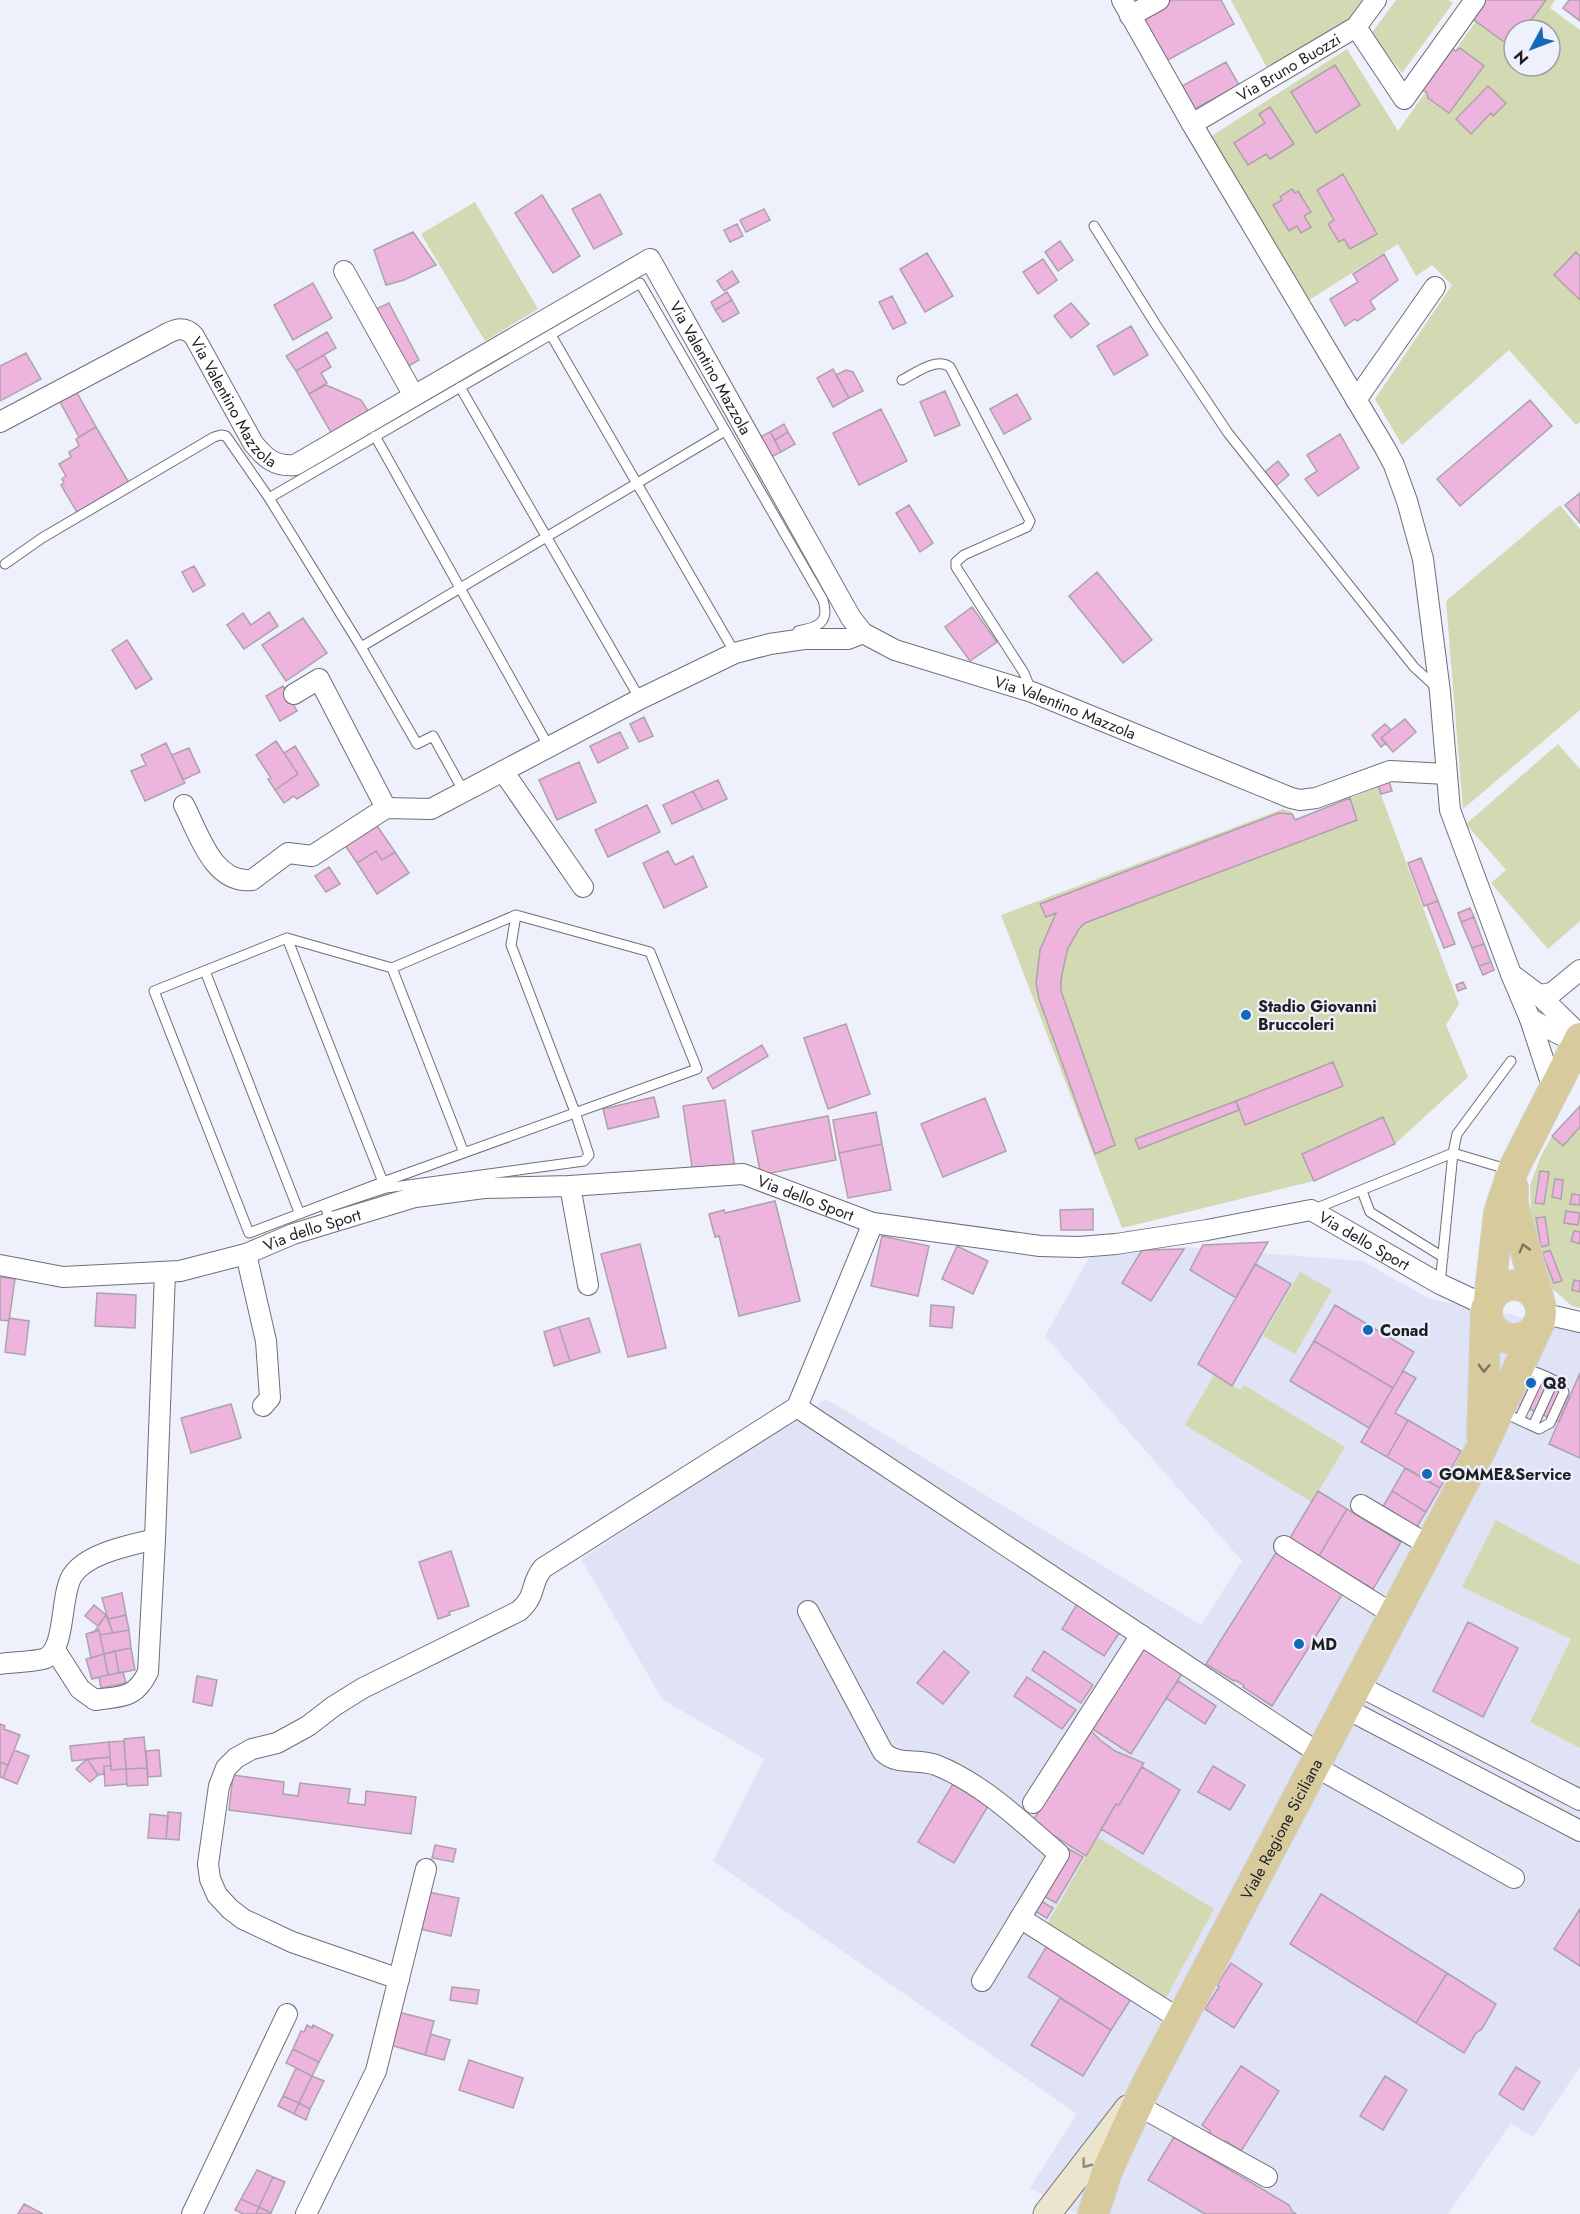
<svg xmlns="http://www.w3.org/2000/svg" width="1580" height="2214" font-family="Jost,sans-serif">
	<rect width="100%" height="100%" fill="#eef0fc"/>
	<path fill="#e0e2f6" d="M1185 1247 1362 1261 1430 1299 1509 1314 1580 1332V1565L1496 1520 1572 1639 1531 1722 1580 1748V2067L1533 2137 1511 2123 1448 2214H1076L1030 2188 1077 2114 713 1861 764 1759 662 1699 581 1559 826 1399 1201 1625 1242 1561 1045 1336 1089 1258Z"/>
	<path fill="#d3d9b2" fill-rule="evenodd" d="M1231 0H1370L1358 15 1267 68Z
		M1396 0H1449L1453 3 1402 73 1371 34Z
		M1491 0H1555L1550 8 1580 30V422L1576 425 1509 350 1402 445 1375 399 1452 285 1432 265 1416 276 1398 244 1309 300 1210 137 1347 49 1398 131ZM1514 30H1550V66H1514Z
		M475 202 538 309 485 341 421 234Z
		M1560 505 1580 529V710L1463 809 1446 601Z
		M1558 744 1580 769V921L1548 949 1491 883 1506 870 1466 824Z
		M1378 787 1459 1004 1446 1025 1468 1077 1395 1144 1314 1181 1122 1228 1001 915 1283 809 1292 812 1296 820Z
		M1580 1106V1308L1572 1306 1549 1286 1531 1215 1530 1186 1540 1158 1552 1136Z
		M1300 1272 1332 1290 1295 1354 1263 1336Z
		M1214 1375 1240 1390 1244 1385 1345 1447 1312 1502 1185 1425Z
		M1496 1520 1580 1565V1748L1530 1722 1571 1639 1462 1587Z
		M1097 1837 1214 1909 1165 2000 1045 1928Z"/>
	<path fill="#edb4dd" stroke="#ada2aa" stroke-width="1.5" d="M1172 0H1221L1234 24 1164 62 1140 17Z
		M1482 0H1546L1524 30H1514V43L1511 47 1470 17Z
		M1569 0H1580V21L1563 8Z
		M1450 47 1456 51 1460 48 1484 66 1449 113 1428 98 1427 93 1420 88Z
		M1226 62 1239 85 1195 109 1182 86Z
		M1335 65 1360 105 1316 133 1291 92Z
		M1488 86 1506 103 1493 116 1491 113 1471 134 1456 119Z
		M1270 107 1294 144 1270 159 1266 154 1248 165 1234 143 1265 123 1259 114Z
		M1343 174 1377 234 1350 249 1344 239 1339 242 1328 224 1334 220 1317 190Z
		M1292 189 1295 193 1298 191 1311 212 1304 216 1311 227 1301 233 1297 226 1289 231 1273 205 1282 200 1280 197Z
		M600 194 622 234 594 249 572 209Z
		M542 195 580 256 553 273 515 213Z
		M764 209 770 220 746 232 740 220Z
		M737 224 743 236 730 242 724 230Z
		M413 232 436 265 404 280 386 285 374 250Z
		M1060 241 1073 260 1058 271 1045 252Z
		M1576 252 1580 256V300L1554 275Z
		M927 253 953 296 925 312 900 269Z
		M1384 254 1398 280 1370 301 1375 309 1357 321 1355 319 1345 326 1330 299 1358 282 1353 274Z
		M1043 259 1057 280 1038 294 1023 272Z
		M732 271 739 282 724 291 717 281Z
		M313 283 332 318 293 340 274 305Z
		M727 292 732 300 715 310 711 302Z
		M892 296 906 323 893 329 879 302Z
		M732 300 739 313 723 322 715 310Z
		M389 303 419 360 407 367 376 309Z
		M1071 303 1089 324 1071 338 1054 316Z
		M1131 326 1148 355 1114 375 1097 346Z
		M327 332 336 348 296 371 286 356Z
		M26 353 41 379 0 401V366Z
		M324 355 331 367 321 373 327 383 309 394 296 371Z
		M833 369 849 398 833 407 817 378Z
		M846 370 853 372 863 391 849 398 836 375Z
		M326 385 361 400 370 414 333 436 309 394Z
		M76 391 96 427 79 437 59 400Z
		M945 391 960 425 935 436 920 402Z
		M1017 394 1031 419 1004 434 990 409Z
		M1530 400 1552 426 1460 506 1437 479Z
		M881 409 907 461 859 485 833 433Z
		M784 424 788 432 775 440 770 432Z
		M96 427 129 483 78 514 61 485 64 483 62 479 66 476 59 464 71 457 69 452 79 446 76 439Z
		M770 432 781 452 771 457 760 437Z
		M788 432 795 444 781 452 775 440Z
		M1340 434 1359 468 1318 496 1305 479 1317 471 1307 455Z
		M1278 461 1289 475 1276 486 1265 472Z
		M1580 493V523L1565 505Z
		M909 505 933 543 920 552 896 513Z
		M194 566 205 585 193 592 182 572Z
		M1097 572 1152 640 1123 663 1069 596Z
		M972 607 997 642 970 661 945 627Z
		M269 612 278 626 244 649 227 625 243 613 251 625Z
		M303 618 327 653 286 681 262 645Z
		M127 640 152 679 136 689 112 650Z
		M283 686 297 711 280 721 266 696Z
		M644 717 653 736 639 742 630 724Z
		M1405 719 1416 732 1393 752 1381 738Z
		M1385 724 1391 730 1381 738 1386 743 1381 747 1372 735Z
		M620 732 628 748 598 763 590 746Z
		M276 741 298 774 275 790 268 779 271 778 256 755Z
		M166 743 185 783 145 801 131 771 146 765 141 755Z
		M295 746 319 785 297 799 294 796 284 803 275 790 298 774 284 753Z
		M189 748 200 772 183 780 172 755Z
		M579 762 596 802 557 820 539 780Z
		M718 780 727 799 703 810 693 791Z
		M1389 781 1392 791 1381 794 1378 785Z
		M693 791 703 810 672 824 663 805Z
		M1350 798 1357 820 1085 923 1079 929 1068 948 1065 960 1061 980V991L1115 1145 1095 1154 1039 999 1036 983 1040 950 1056 913 1046 917 1040 904 1279 813 1292 814 1295 820Z
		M647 805 660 832 608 857 595 830Z
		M373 820 395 852 382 860 376 851 357 863 342 841Z
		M376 851 382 860 395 852 409 873 377 894 357 863Z
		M668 851 675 865 693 856 707 887 664 908 643 863Z
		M1421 858 1438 901 1424 906 1408 863Z
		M329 867 340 884 326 892 315 876Z
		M1438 901 1455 944 1444 948 1427 905Z
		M1470 908 1474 917 1461 922 1458 913Z
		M1474 917 1484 944 1472 948 1461 922Z
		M1484 944 1491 962 1479 966 1472 948Z
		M1491 962 1494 970 1483 975 1479 966Z
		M1463 982 1466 988 1458 991 1456 985Z
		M846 1024 870 1094 828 1109 804 1038Z
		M762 1045 768 1056 713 1089 707 1078Z
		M1333 1062 1343 1086 1245 1125 1236 1101Z
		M654 1097 659 1117 608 1129 603 1109Z
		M985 1098 1006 1151 943 1177 921 1124Z
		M725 1100 735 1168 693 1174 683 1106Z
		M1236 1101 1239 1110 1139 1149 1135 1139Z
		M1580 1106V1127L1563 1146 1552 1136Z
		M876 1112 882 1144 839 1153 833 1120Z
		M828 1116 836 1160 761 1175 752 1131Z
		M1383 1117 1395 1144 1314 1181 1302 1154Z
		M882 1144 891 1190 848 1198 839 1153Z
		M1540 1171 1549 1172 1544 1204 1535 1203Z
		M1555 1179 1563 1180 1561 1199 1552 1197Z
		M1572 1194 1580 1195V1205L1570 1204Z
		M775 1201 800 1301 739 1316 719 1236 715 1237 709 1214 724 1210 725 1213Z
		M1093 1209V1230H1061L1060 1210Z
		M1566 1211 1580 1213 1578 1225 1564 1223Z
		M1545 1217 1549 1245 1541 1247 1536 1218Z
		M1574 1231 1580 1232V1244L1571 1241Z
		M882 1236 929 1246 918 1296 871 1286Z
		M1268 1242 1236 1298 1190 1270 1203 1245Z
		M640 1244 666 1348 628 1357 601 1254Z
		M957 1246 988 1261 973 1294 942 1279Z
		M1184 1249 1151 1301 1122 1283 1142 1250Z
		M1550 1250 1562 1281 1554 1283 1542 1253Z
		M1255 1264 1291 1284 1232 1386 1198 1364Z
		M0 1277 15 1279 9 1321 0 1320Z
		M1574 1280 1580 1281V1292L1572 1290Z
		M97 1293 136 1295 135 1328 95 1326Z
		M931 1305 954 1307 952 1328 930 1326Z
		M1335 1305 1414 1352 1393 1388 1314 1341Z
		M9 1318 29 1321 25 1355 5 1352Z
		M589 1318 600 1352 570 1361 559 1327Z
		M559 1327 570 1361 554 1366 544 1332Z
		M1314 1341 1393 1388 1369 1428 1290 1381Z
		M1403 1371 1416 1378 1395 1413 1408 1420 1387 1457 1361 1442Z
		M1580 1373V1458L1549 1444Z
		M1529 1378 1570 1397 1559 1422 1518 1404Z
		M231 1404 241 1438 191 1453 181 1418Z
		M1408 1420 1461 1451 1440 1488 1387 1457Z
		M1405 1468 1440 1488 1426 1512 1392 1491Z
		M1318 1491 1347 1509 1319 1556 1290 1538Z
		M1392 1491 1426 1512 1415 1530 1381 1510Z
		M1347 1509 1401 1542 1373 1589 1319 1556Z
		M451 1551 469 1606 449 1612 450 1615 438 1619 419 1562Z
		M1277 1551 1314 1577 1315 1576 1343 1593 1272 1706 1243 1687 1244 1685 1235 1680 1234 1681 1206 1664Z
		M122 1593 126 1615 108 1619 102 1598Z
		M1077 1604 1120 1632 1104 1656 1062 1629Z
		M94 1605 106 1615 98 1626 85 1616Z
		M106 1615 113 1633 100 1635 99 1630 94 1632Z
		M126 1615 129 1630 113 1633 108 1619Z
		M1468 1622 1518 1648 1483 1717 1433 1691Z
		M99 1630 104 1654 91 1658 86 1634Z
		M129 1630 131 1648 104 1654 100 1635Z
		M1143 1647 1183 1672 1131 1754 1091 1728Z
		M131 1648 135 1670 119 1673 115 1651Z
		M115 1651 119 1673 108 1675 104 1654Z
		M944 1651 969 1672 943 1704 917 1683Z
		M1044 1651 1093 1685 1081 1703 1032 1670Z
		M104 1654 108 1675 92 1679 86 1659Z
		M123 1672 126 1683 101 1688 99 1677Z
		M197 1676 217 1680 212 1706 193 1702Z
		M1027 1677 1076 1710 1062 1729 1014 1696Z
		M1178 1681 1216 1706 1205 1724 1166 1698Z
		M0 1724 5 1726 4 1729 20 1735 8 1765 0 1762Z
		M1090 1730 1100 1740 1115 1751 1144 1763 1119 1805 1116 1804 1086 1856 1032 1822Z
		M144 1737 147 1768 126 1769 124 1739Z
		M124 1741 126 1769 111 1770 109 1742Z
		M109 1742 110 1757 72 1761 70 1746Z
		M14 1750 29 1756 17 1784 3 1778Z
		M159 1750 161 1776 148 1777 146 1751Z
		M110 1757 111 1766H104V1774L98 1775 87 1759Z
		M87 1759 98 1775 90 1782 76 1769Z
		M0 1762 8 1765 3 1778 0 1777Z
		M104 1766H111V1770L126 1769 127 1784 105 1786Z
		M1213 1766 1245 1785 1230 1810 1198 1792Z
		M1142 1767 1180 1790 1143 1854 1101 1829 1116 1804 1119 1805Z
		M147 1768 148 1785 127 1786 126 1769Z
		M233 1775 284 1782 283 1794 298 1796 300 1783 350 1789 348 1803 365 1805 366 1791 416 1797 411 1834 229 1810Z
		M953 1784 988 1806 954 1863 918 1842Z
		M168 1812 181 1813 179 1840 166 1839Z
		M150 1814 168 1816 166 1839 148 1838Z
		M435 1845 456 1849 453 1862 432 1858Z
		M1067 1848 1083 1857 1056 1903 1040 1894Z
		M428 1892 459 1898 451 1936 420 1929Z
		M1321 1894 1447 1973 1416 2023 1290 1944Z
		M1039 1900 1053 1908 1047 1918 1033 1910Z
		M1580 1909V1966L1554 1949Z
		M1047 1946 1131 1999 1111 2030 1028 1977Z
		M1231 1963 1262 1984 1234 2028 1205 2009 1219 1987 1217 1985Z
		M1447 1973 1496 2004 1482 2029 1476 2033 1464 2053 1416 2023Z
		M452 1987 479 1990 477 2004 450 2000Z
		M1060 1998 1111 2030 1083 2076 1031 2045Z
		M398 2012 434 2021 425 2055 390 2045Z
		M307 2025 312 2028 313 2025 333 2035 319 2062 293 2049 301 2031 304 2032Z
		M431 2034 450 2040 444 2060 425 2055Z
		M293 2049 319 2062 312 2076 286 2063Z
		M469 2060 523 2078 513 2108 459 2090Z
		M1241 2066 1279 2091 1241 2151 1226 2141 1221 2142 1209 2134 1210 2131 1202 2125Z
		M1516 2067 1540 2082 1523 2110 1499 2094Z
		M296 2068 312 2076 299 2103 283 2096Z
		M312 2076 324 2081 310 2109 299 2103Z
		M1385 2076 1407 2090 1383 2130 1360 2116Z
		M283 2096 299 2103 294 2114 278 2106Z
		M299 2103 310 2109 306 2120 294 2114Z
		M1174 2137 1289 2205 1292 2211 1296 2214H1205L1148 2180Z
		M257 2170 273 2177 259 2207 241 2199Z
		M273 2177 285 2182 271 2213 259 2207Z
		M241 2199 259 2207 256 2214H243L235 2210Z
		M24 2204 43 2214H18Z
		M259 2207 271 2213 270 2214H256Z"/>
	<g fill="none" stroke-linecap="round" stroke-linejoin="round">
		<defs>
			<path id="lane" d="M1094 226 1156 325 1228 433 1414 667 1437 688
				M551 335 735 653
				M902 380C916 373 936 357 950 367L1030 521 1027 527 964 555 956 562V567L1024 673 1031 690
				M460 387 640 699
				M375 436 549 747
				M269 498 640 283 823 600C830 623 818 627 798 631
				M5 564 42 538 214 437 221 435 226 436 269 498 361 647 417 744 433 736 464 792
				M361 647 725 431
				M516 915 650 952 697 1069 383 1182 249 1233 154 991 287 938 392 968Z
				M287 938 383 1182
				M392 968 464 1153
				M205 971 299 1212
				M1362 1191 1370 1212 1443 1257
				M1312 1210 1453 1153 1510 1170
				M330 1222 326 1208 386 1188 584 1161 589 1155 575 1112 511 945 516 915
				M1440 1284 1453 1153 1457 1134 1511 1061
				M1502 1412 1539 1429 1550 1423 1564 1392C1559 1378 1537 1373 1524 1368
				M1519 1420 1540 1375
				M1533 1426 1554 1380"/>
			<g id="street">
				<path d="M1122 0 1192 124 1385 448 1394 465 1407 501 1423 559 1440 692 1450 810 1511 974 1530 1019 1553 1089"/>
				<path d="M1130 16 1159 0"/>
				<path d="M1356 27 1404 99 1475 0"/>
				<path id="s1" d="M1192 124 1356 27 1376 0"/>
				<path d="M344 271 414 396"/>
				<path d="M1356 400 1435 287"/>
				<path id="s2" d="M0 422 155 340C169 333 182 322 194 336L253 443C265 458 275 467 295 465L650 259 851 618 863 633 895 650 1032 692 1291 798 1300 800 1316 798 1390 771 1447 774"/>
				<path d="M294 694 319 679 386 808"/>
				<path d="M503 771 583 887"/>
				<path d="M184 805C199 834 213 884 252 880L288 853 312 856 386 808 431 809 640 699 735 653 770 644 804 639H848L863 633"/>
				<path d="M1511 974 1539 995 1580 1035"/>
				<path d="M1539 995 1552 993 1580 970"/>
				<path d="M1530 1019 1563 1036H1580"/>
				<path d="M570 1186 588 1285"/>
				<path d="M246 1254 266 1341 270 1398 263 1406"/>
				<path id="s3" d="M0 1265 63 1277 180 1271 246 1254 293 1234 415 1197 484 1188 570 1186 743 1174 873 1223 1040 1246 1079 1247 1116 1244 1207 1230 1311 1210 1440 1284 1487 1306"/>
				<path d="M1541 1313 1580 1322"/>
				<path d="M797 1407 1320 1754"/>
				<path d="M1361 1505 1430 1546"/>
				<path d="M1284 1546 1394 1615"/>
				<path d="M808 1611 883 1752C897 1766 918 1758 936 1765 982 1783 1022 1822 1059 1854L982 1981"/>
				<path d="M55 1650 80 1689 95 1700C122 1696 135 1699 148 1672L155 1539 165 1272"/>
				<path d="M0 1664C12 1662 36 1662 46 1658 66 1648 60 1596 72 1576 86 1553 131 1545 155 1539"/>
				<path d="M1357 1685 1580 1800"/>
				<path d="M1345 1708 1580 1831"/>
				<path d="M1314 1766 1514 1878"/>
				<path d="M1033 1803 1141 1635"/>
				<path d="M1020 1918 1181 2020"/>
				<path d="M399 1979 292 1942 243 1919 230 1909 217 1895 210 1879 208 1864 219 1786 226 1768 236 1758 252 1749 277 1743 308 1726 334 1706 363 1688 519 1611C538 1594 529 1585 543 1568L797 1407 873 1223"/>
				<path d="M1137 2105 1267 2177"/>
				<path d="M192 2214 287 2014"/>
				<path d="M306 2214 376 2071 426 1869"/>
			</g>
			<path id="secondary" d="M1047 2214 1128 2109"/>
			<g id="primary">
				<path d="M1513 1188V1205L1540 1304"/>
				<circle cx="1514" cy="1312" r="27"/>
				<path d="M1489 1299 1499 1213 1513 1170 1580 1038"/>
				<path d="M1482 1435 1486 1309"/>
				<path id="s4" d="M1093 2214 1108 2169 1147 2084 1481 1449 1540 1321"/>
			</g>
		</defs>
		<use href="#lane" stroke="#6e6f7a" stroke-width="11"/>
		<use href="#street" stroke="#6e6f7a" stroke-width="22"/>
		<use href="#secondary" stroke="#6e6f7a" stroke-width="29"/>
		<use href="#primary" stroke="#d2d2d3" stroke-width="32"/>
		<use href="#lane" stroke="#fff" stroke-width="9"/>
		<use href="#street" stroke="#fff" stroke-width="20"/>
		<use href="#secondary" stroke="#ebe5ce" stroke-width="27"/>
		<use href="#primary" stroke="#d7cb9d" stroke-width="30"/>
	</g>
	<defs><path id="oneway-chevron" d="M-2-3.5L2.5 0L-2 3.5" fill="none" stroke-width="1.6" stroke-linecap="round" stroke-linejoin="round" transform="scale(1.5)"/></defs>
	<g stroke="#7b7560">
		<use href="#oneway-chevron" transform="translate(1524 1248) rotate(-106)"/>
		<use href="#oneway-chevron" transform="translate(1484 1368) rotate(92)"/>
	</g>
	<use stroke="#8f8c81" href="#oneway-chevron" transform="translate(1086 2164) rotate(127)"/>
	<g fill="#1369b7" stroke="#eef0fc" stroke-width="2">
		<circle cx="1246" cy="1015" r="6"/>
		<circle cx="1368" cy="1330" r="6"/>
		<circle cx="1531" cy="1383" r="6"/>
		<circle cx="1427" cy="1474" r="6"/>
		<circle cx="1299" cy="1644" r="6"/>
	</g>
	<g text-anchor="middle" stroke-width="4.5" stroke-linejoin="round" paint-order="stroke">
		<g font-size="16" fill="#1f1f23" stroke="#eef0fc">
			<text dy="6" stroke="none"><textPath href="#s1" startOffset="112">Via Bruno Buozzi</textPath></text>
			<text dy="6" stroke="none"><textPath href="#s2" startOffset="926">Via Valentino Mazzola</textPath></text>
			<text dy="6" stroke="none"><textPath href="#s2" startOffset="296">Via Valentino Mazzola</textPath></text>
			<text dy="6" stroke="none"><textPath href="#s2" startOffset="1448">Via Valentino Mazzola</textPath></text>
			<text dy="6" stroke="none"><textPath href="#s3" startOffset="824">Via dello Sport</textPath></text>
			<text dy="6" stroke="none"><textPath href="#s3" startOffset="320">Via dello Sport</textPath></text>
			<text dy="6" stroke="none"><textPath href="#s3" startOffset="1400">Via dello Sport</textPath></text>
			<text dy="6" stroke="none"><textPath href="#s4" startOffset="429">Viale Regione Siciliana</textPath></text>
		</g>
		<g font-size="16" font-weight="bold" fill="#1f1f23" stroke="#eef0fc" text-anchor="start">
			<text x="1258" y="1012">Stadio Giovanni<tspan x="1258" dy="18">Bruccoleri</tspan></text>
			<text x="1380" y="1336">Conad</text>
			<text x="1543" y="1389">Q8</text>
			<text x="1439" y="1480">GOMME&amp;Service</text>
			<text x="1311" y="1650">MD</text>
		</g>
	</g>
	<g transform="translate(1532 48) rotate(229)"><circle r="28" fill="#eef0fc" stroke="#9b9ca5" stroke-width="1.5"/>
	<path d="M0-4.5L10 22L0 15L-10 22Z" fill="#1369b7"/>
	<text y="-9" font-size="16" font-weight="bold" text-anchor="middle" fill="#1f1f23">N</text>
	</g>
</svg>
